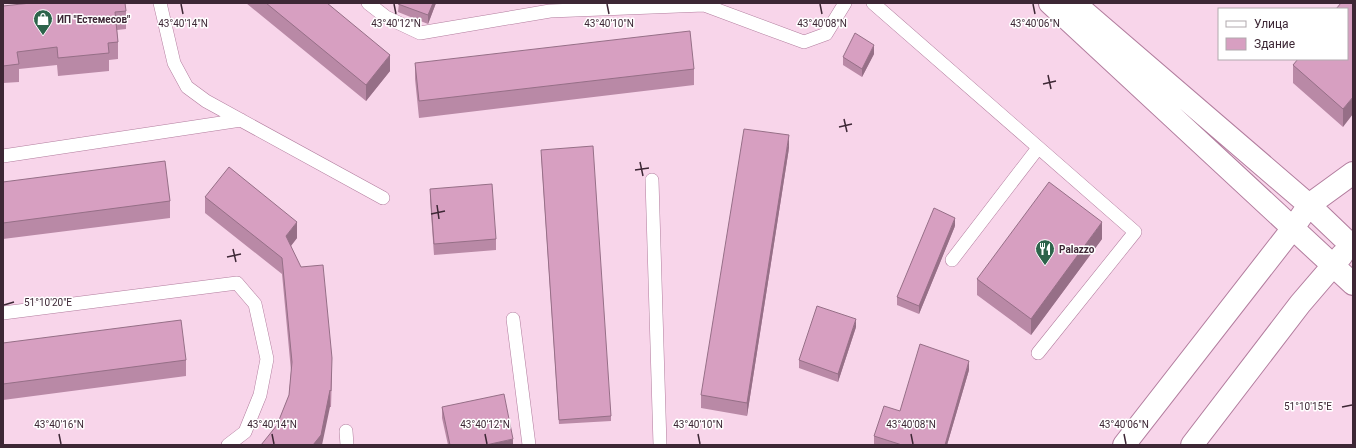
<svg xmlns="http://www.w3.org/2000/svg" width="1356" height="448" font-family="Roboto,sans-serif">
	<rect width="100%" height="100%" fill="#f8d5ea"/>
	<g fill="none" stroke-linecap="round" stroke-linejoin="round">
		<defs>
			<path id="service" d="M160 3 174 63 187 87 206 101 383 198
				M368 3 386 17 420 33 550 11 704 5 804 42 826 34 845 3
				M873 3 1135 232 1038 353
				M3 156 241 120
				M652 180 660 445
				M952 260 1038 148
				M3 313 237 283 255 304 267 359 260 395 245 432 228 445
				M513 319 529 445
				M346 431 347 445"/>
			<path id="secondary" d="M1050 3 1353 284
				M1074 3 1309 205 1353 247
				M1124 445 1293 228 1309 205 1353 173
				M1192 445 1300 304 1342 255"/>
		</defs>
		<use href="#service" stroke="#b27d9e" stroke-width="14"/>
		<use href="#secondary" stroke="#b27d9e" stroke-width="24"/>
		<use href="#service" stroke="#fff" stroke-width="13"/>
		<use href="#secondary" stroke="#fff" stroke-width="22"/>
	</g>
	<path fill="#b989a6" d="M246 3H327L390 71 366 101Z
		M399 3H436L428 24 398 12Z
		M1353 3 1343 127 1293 83V65Z
		M3 6 126 11V29L117 30 118 42V59L109 60V71L58 76 57 65 19 69V82L3 83Z
		M874 54 862 77 843 65V57Z
		M415 63 694 69V85L419 118 415 79Z
		M789 148 747 416 701 408V395Z
		M541 154 611 416V421L559 424Z
		M3 182 170 201V218L3 239Z
		M430 189 496 239V250L434 255 430 200Z
		M205 197 297 238 291 246 332 375 331 407H330L277 425 289 395 291 371 282 274 205 213Z
		M955 226 919 314 897 305V297Z
		M1102 239 1031 335 977 295V279Z
		M856 327 838 382 799 368V360Z
		M3 343 186 360V376L3 400Z
		M969 370 947 445H877L874 444V436L900 411Z
		M442 407 513 445H448L442 418Z"/>
	<path fill="#966f87" d="M433 3H436L428 24V15Z
		M874 45V54L862 77V69Z
		M390 55V71L366 101V85Z
		M1353 97V114L1343 127V109Z
		M789 135V148L747 416V403Z
		M955 218V226L919 314V306Z
		M297 222V238L286 252V236Z
		M1102 222V239L1031 335V319Z
		M856 319V327L838 382V374Z
		M969 361V370L947 445H945Z
		M330 390V407L322 445H313Z
		M513 439V445H486Z"/>
	<path fill="#d79fc1" stroke="#966f87" d="M31 3H125L126 11 115 12 118 42 108 43 109 53 58 58 57 47 17 52 19 64 3 66V6Z
		M266 3H327L390 55 366 85Z
		M399 3H433L428 15 398 4Z
		M1341 3H1353V97L1343 109 1293 65 1298 59H1347V9H1336Z
		M690 31 694 69 419 101 415 63Z
		M855 33 874 45 862 69 843 57Z
		M744 129 789 135 747 403 701 395Z
		M593 146 611 416 559 420 541 150Z
		M165 161 170 201 3 223V182Z
		M229 167 297 222 286 236 301 267 323 265 332 358 331 391 330 390 321 435 313 445H261L277 425 289 395 292 362 282 258 205 197Z
		M1049 182 1102 222 1031 319 977 279Z
		M492 184 496 239 434 244 430 189Z
		M934 208 955 218 919 306 897 297Z
		M817 306 856 319 838 374 799 360Z
		M181 320 186 360 3 384V343Z
		M920 344 969 361 945 445H902L874 436 884 406 900 411Z
		M504 394 513 439 486 445H450L442 407Z"/>
	<path fill="none" stroke="#3d2735" stroke-width="1.5" d="M181 4 183 14M394 4 396 14M607 4 609 14M820 4 822 14M1033 4 1035 14M1048 75 1051 89M1043 84 1056 81M844 119 847 132M839 127 852 124M640 162 643 176M635 170 649 168M437 205 439 219M431 214 445 211M233 249 236 262M227 257 241 254M4 305 14 302M1342 407 1352 405M59 434 61 444M272 434 274 444M485 434 487 444M698 434 700 444M911 434 913 444M1124 434 1126 444"/>
	<defs>
		<symbol id="shop-pin" viewBox="-11 -11 22 30"><path d="M0 17L-7.5 6A9.5 9.5 0 1 1 7.5 6Z" fill="#2d644b" stroke="#fff"/><path d="M-5-2.5h2.3a2.7 3.5 0 0 1 5.4 0H5L5.5 6h-11ZM-1.5-2.5h3a1.5 2.3 0 0 0-3 0Z" fill="#fff"/></symbol>
		<symbol id="restaurant-pin" viewBox="-11 -11 22 30"><path d="M0 17L-7.5 6A9.5 9.5 0 1 1 7.5 6Z" fill="#2d644b" stroke="#fff"/><path d="M-5-6h1v4h1v-4h1v4h1v-4h1v5L-1.5 .5V6h-2V.5L-5-1ZM5-6V6H3V1.5H1.5Q1.5-4 5-6Z" fill="#fff"/></symbol>
	</defs>
	<g fill-rule="evenodd">
		<use href="#shop-pin" x="32" y="8" width="22" height="30"/>
		<use href="#restaurant-pin" x="1034" y="238" width="22" height="30"/>
	</g>
	<g text-anchor="middle" stroke-width="3" stroke-linejoin="round" paint-order="stroke">
		<g font-size="10" font-weight="bold" fill="#3d2735" stroke="#fff" text-anchor="start">
			<text x="57" y="23">ИП "Естемесов"</text>
			<text x="1059" y="253">Palazzo</text>
		</g>
	</g>
	<g font-size="10" text-anchor="middle" fill="#3d2735" stroke="#fff" stroke-width="3" stroke-linejoin="round" paint-order="stroke">
		<text x="183" y="27">43°40'14"N</text>
		<text x="396" y="27">43°40'12"N</text>
		<text x="609" y="27">43°40'10"N</text>
		<text x="822" y="27">43°40'08"N</text>
		<text x="1035" y="27">43°40'06"N</text>
		<text x="48" y="306">51°10'20"E</text>
		<text x="1308" y="410">51°10'15"E</text>
		<text x="59" y="428">43°40'16"N</text>
		<text x="272" y="428">43°40'14"N</text>
		<text x="485" y="428">43°40'12"N</text>
		<text x="698" y="428">43°40'10"N</text>
		<text x="911" y="428">43°40'08"N</text>
		<text x="1124" y="428">43°40'06"N</text>
	</g>
	<rect width="1356" height="448" fill="none" stroke="#3d2735" stroke-width="8"/>
	<rect x="1218" y="8" width="130" height="52" fill="#ffffff" stroke="#b1a9ae"/>
	<rect x="1226" y="21" width="20" height="6" fill="#ffffff" stroke="#b1a9ae"/>
	<text x="1254" y="28" font-size="12" fill="#3d2735">Улица</text>
	<rect x="1226" y="38" width="20" height="12" fill="#d79fc1" stroke="#b1a9ae"/>
	<text x="1254" y="48" font-size="12" fill="#3d2735">Здание</text>
</svg>
